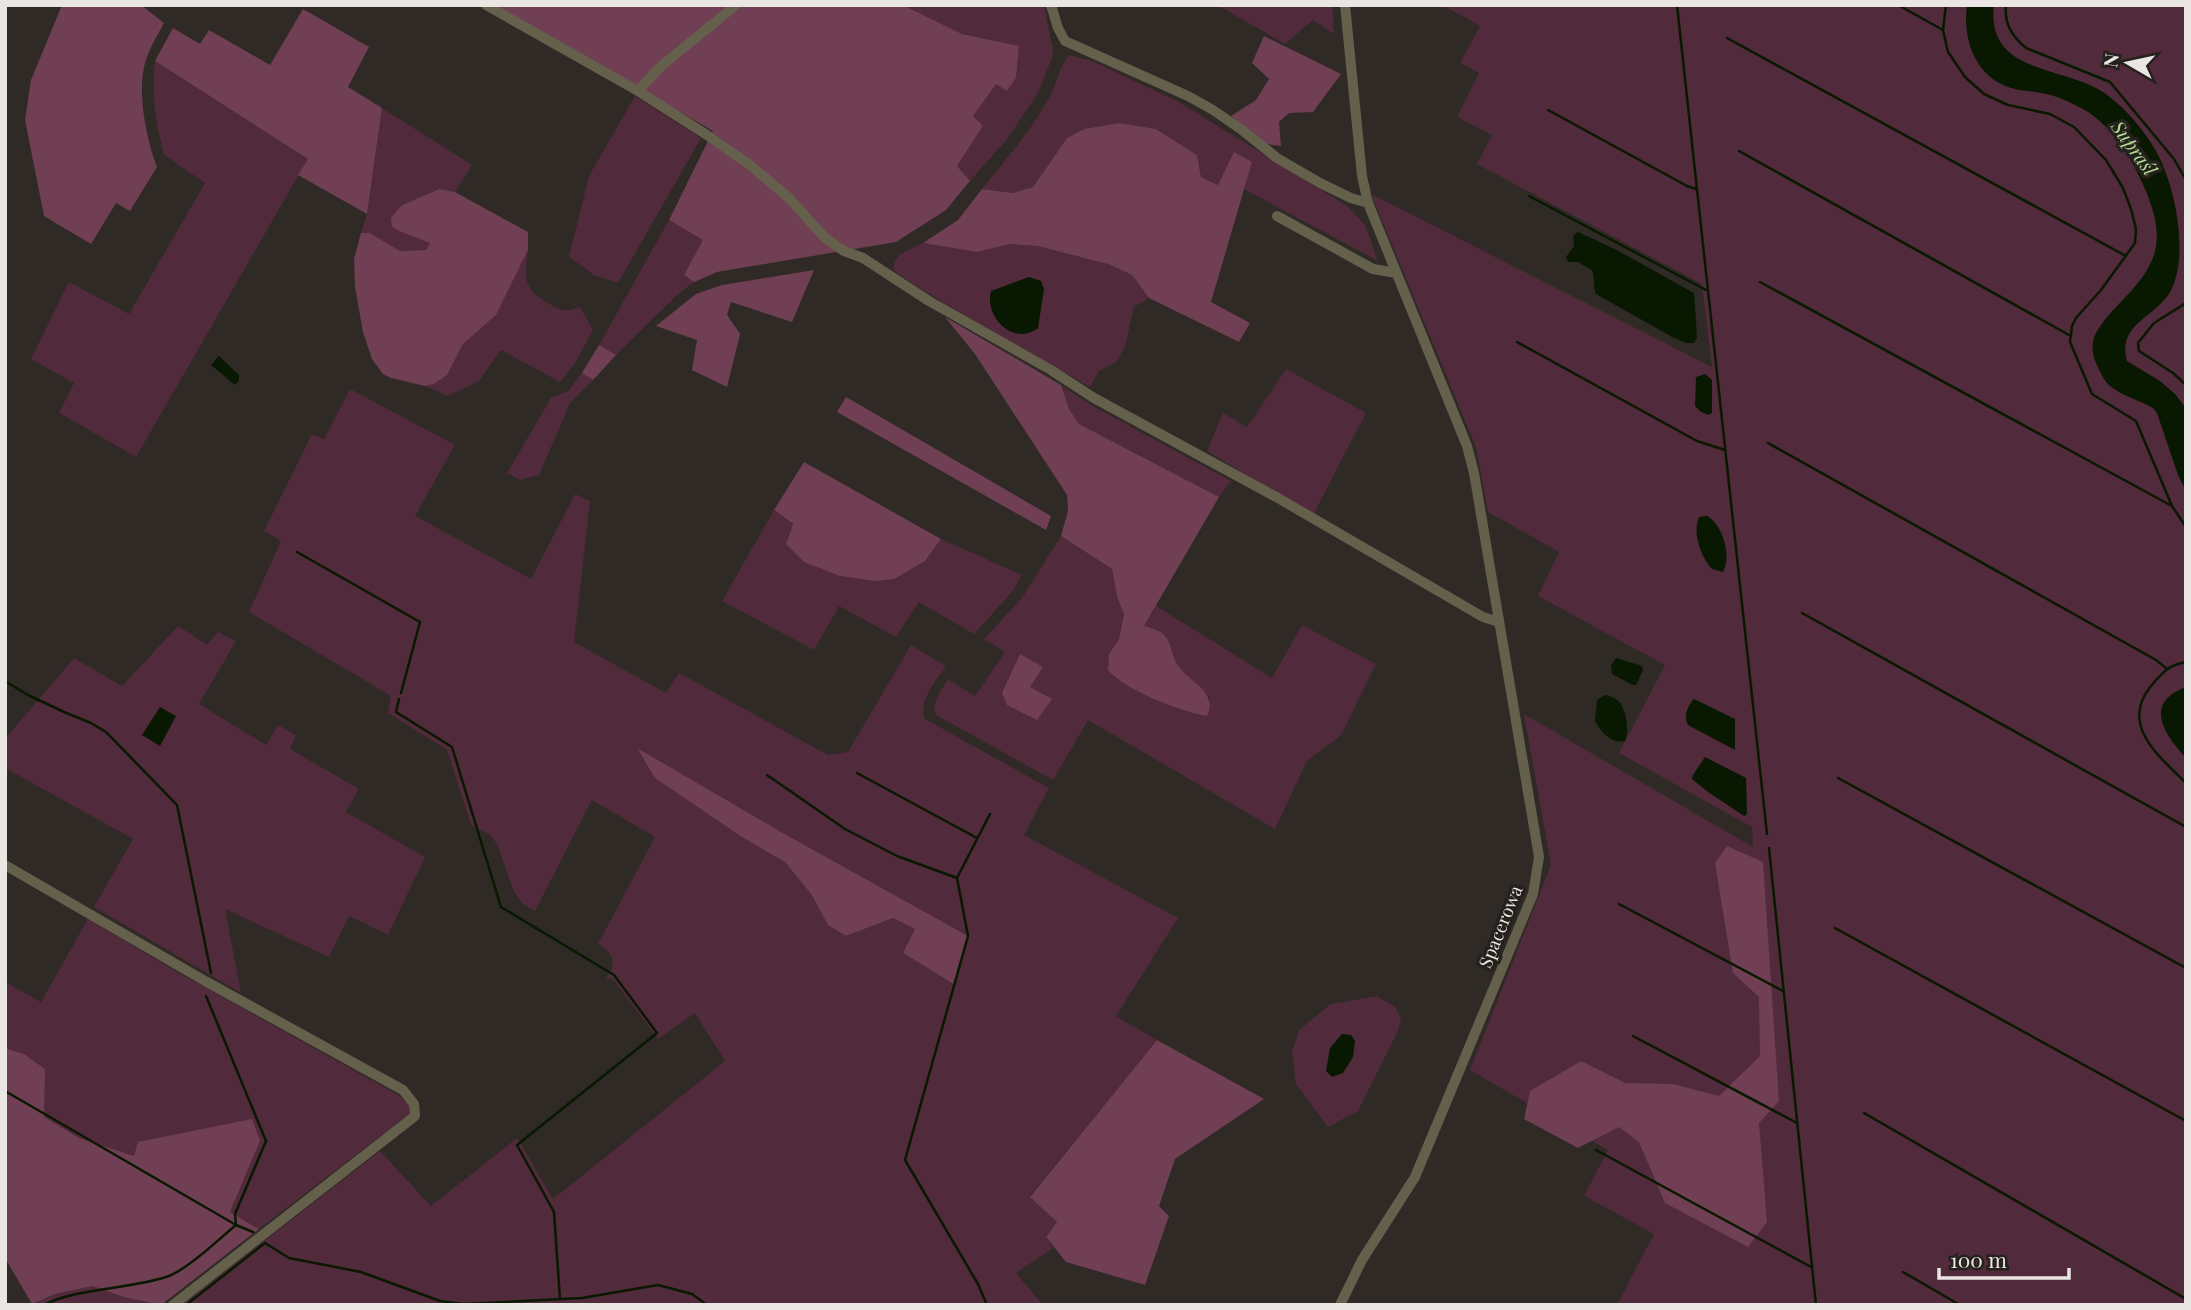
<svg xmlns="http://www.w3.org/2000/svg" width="2191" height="1310" font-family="'Playfair Display',serif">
	<rect width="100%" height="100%" fill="#2f2a26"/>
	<path fill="#512a3b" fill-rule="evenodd" d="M903 5H1044L1053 50 1052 58 1038 93 1007 139 970 181 957 166 983 126 972 116 996 83 1007 91 1016 78 1019 46 962 34Z
		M1217 5H1332L1334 34 1313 20 1285 44Z
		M1442 5H2186V1305H1617L1654 1234 1584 1196 1608 1150 1470 1070 1551 865 1524 714 1753 847 1752 827 1619 753 1665 665 1538 596 1559 552 1488 512 1476 447 1373 199V195L1712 367 1702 284 1477 164 1492 135 1457 117 1479 73 1460 63 1480 26Z
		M1069 55 1092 61 1179 102 1347 206 1365 225 1378 261 1244 189 1251 162 1218 185 1201 177 1197 155 1156 129 1120 123 1067 138 1033 187 1013 193 982 189C1005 160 1030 132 1048 100 1057 86 1058 68 1069 55Z
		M155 61 308 159 136 457 59 413 74 383 31 359 69 282 129 314 205 183 164 155C156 123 151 94 155 61Z
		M635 96 701 138 618 283 594 275 569 257 589 176Z
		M382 108 472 165 455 192 438 189 402 205 392 227 399 231 431 243 425 250 400 251 370 233H361L367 214Z
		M669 220 704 240 684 275 694 282 677 295 616 355 599 345Z
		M923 243 977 252 1010 244 1038 246 1076 254 1108 264 1132 275 1149 298 1134 307 1125 347 1116 362 1099 371 1090 387 971 319 913 284 894 271C891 254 910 250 923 243Z
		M528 250C527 260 524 274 528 284 532 295 552 307 563 310 569 311 575 309 580 307L593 330 575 363 560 382 501 350 479 381 448 396 425 386 434 384 447 375 463 344 496 315Z
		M1286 369 1366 413 1313 515 1207 451 1223 413 1247 427Z
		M582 373 593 380 570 403 539 475 520 480 507 473 551 398 568 391Z
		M1061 385 1089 404 1231 481 1219 497 1079 424 1069 409Z
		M350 389 455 445 415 516 531 579 575 494 590 501 574 642 666 693 679 673 828 755 848 752 911 645 946 666C937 680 917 702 925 719L1049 788 1024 835 1178 918 1116 1016 1157 1040 1030 1196 1057 1222 1046 1237 1053 1248 1016 1273 1043 1305H182L380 1151 431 1206 517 1138 553 1199 725 1061 695 1013 658 1039 613 979 606 978C618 961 614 955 598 944L655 837 592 800 535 911 523 904 514 892 497 844 489 834 471 825 447 750 388 713 391 696 249 612 281 541 264 531 312 434 324 439ZM638 750 783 833 968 936 955 985 903 953 915 929 893 918 846 936 828 925 811 894 785 862Z
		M774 510 793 525 786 543 925 561 941 539 1022 575 1012 592 974 634 919 602 896 637 839 606 814 650 722 601Z
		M1061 536 1112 569 1117 597 1124 614 1119 639 1109 654 1114 677 1144 693 1190 713 1210 698C1200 688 1187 677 1178 666 1161 644 1180 638 1144 626L1156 606 1272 678 1302 625 1376 664 1341 735 1307 761 1275 829 1088 720 1053 780 936 715C930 703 942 690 948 679L975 696 1005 652 984 639 1022 598Z
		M178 626 207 645 218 632 236 641 199 704 266 745 278 725 296 735 290 749 359 789 346 812 425 857 388 935 349 916 329 957 225 909 241 993 94 907 133 839 5 768V739L74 658 122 686Z
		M88 919 172 969 400 1096 410 1106 409 1114 259 1229 230 1212 260 1141 134 1157 79 1138 43 1117 24 1054 5 1048V982L41 1002Z
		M1377 996 1395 1007 1401 1018 1398 1031 1358 1111 1328 1127 1296 1084 1292 1053 1299 1030 1331 1004Z
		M93 1286 155 1305 32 1304 55 1294Z"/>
	<path fill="#703f54" d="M62 5H141L164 23C157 36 149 49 145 63 137 92 146 139 157 167L130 211 116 203 91 244 44 216 25 120 31 80Z
		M495 5H903L962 34 1019 46 1016 78 1007 91 996 84 973 116 983 126 957 166 970 181 946 210 896 242 717 272 694 282 684 275 703 240 669 220 713 131Z
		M303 9 369 47 348 87 382 108 367 214 298 175 308 159 155 61 173 28 200 44 209 30 270 65Z
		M1264 36 1341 74 1313 112 1289 113 1279 122 1281 146 1267 144 1231 116 1256 100 1269 79 1252 63Z
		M1120 123 1156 129 1197 155 1201 177 1218 185 1234 152 1252 162 1211 302 1250 323 1239 342 1149 298 1132 275 1108 264 1038 246 1010 244 977 252 923 243 958 220 982 189 1013 193 1033 187 1067 138 1084 129Z
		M439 189 455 192 528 232V250L496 315 463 344 447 375 434 384 425 386 391 378 383 374 372 359 363 332 355 287 354 259 361 233H370L400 251 426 250 430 243 399 231 392 227 391 218 402 205Z
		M814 270 792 322 731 302 727 315 740 334 727 387 692 370 697 340 656 326 696 294 722 285Z
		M945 317 1061 385 1069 409 1079 424 1219 497 1144 626C1151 628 1159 630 1164 635 1172 642 1171 655 1177 664 1188 682 1219 691 1207 716 1182 712 1124 690 1108 670L1109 654 1119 639 1124 614 1117 597 1112 569 1061 536 1068 511 1067 495 975 354Z
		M599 345 616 355 593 380 582 373Z
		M846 397 1051 516 1046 530 837 412Z
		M804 462 941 539 925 561 894 579 876 581 840 576 804 562 786 544 793 524 774 510Z
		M1020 654 1043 667 1030 687 1052 699 1037 720 1007 705 1002 693Z
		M637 748 783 833 968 936 955 985 903 953 915 929 893 918 846 936 828 925 811 894 785 862 742 837 655 778Z
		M1727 846 1763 862 1779 1101 1759 1123 1767 1222 1748 1247 1665 1203 1639 1142 1619 1127 1578 1148 1524 1119 1530 1091 1581 1061 1625 1083 1673 1084 1719 1096 1760 1056 1759 997 1733 973 1715 863Z
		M1157 1040 1264 1099 1175 1159 1159 1206 1169 1216 1145 1285 1066 1262 1046 1237 1057 1222 1030 1197Z
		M5 1048 24 1054 45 1069 44 1117 79 1138 134 1156 138 1142 252 1119 260 1141 230 1212 259 1229 161 1305 124 1297 93 1286 55 1294 32 1304 5 1258Z"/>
	<path fill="#091800" d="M1967 5H1994C1986 71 2056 66 2098 89 2120 102 2140 125 2153 146 2175 181 2191 257 2169 294 2153 318 2117 325 2127 361L2160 381 2175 394 2186 408V491L2178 475 2157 413 2153 408C2139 400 2122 396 2110 386 2103 380 2100 371 2096 363 2092 354 2091 342 2096 333 2113 303 2146 286 2155 251 2161 227 2151 202 2141 180 2129 153 2108 122 2081 108 2068 101 2055 95 2041 93 2032 91 2023 91 2015 89 1976 80 1962 40 1967 5Z
		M1578 232 1615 249 1694 293 1697 337 1694 343H1686L1674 338 1596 294C1593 287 1595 278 1592 270L1578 262H1568L1566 257 1574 246 1573 236Z
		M1029 277 1041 281 1044 289 1038 328C1014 347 984 317 991 291Z
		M219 356 239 375V380L235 385 211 365Z
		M1705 374 1712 380V413L1709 415 1701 412 1695 406 1696 377Z
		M1707 516C1723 525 1732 556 1723 572L1712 569C1701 557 1692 533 1699 517Z
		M1616 658 1642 666 1643 670 1636 685H1633L1612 674 1611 665Z
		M2186 687V758C2164 734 2143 703 2186 687Z
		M1605 695C1609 696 1613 697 1616 699 1626 705 1630 731 1625 741 1611 744 1601 732 1595 721L1597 700Z
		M1694 699 1735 719V750L1688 725C1683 717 1688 705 1694 699Z
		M160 707 176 716 160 746 142 735Z
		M1705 757 1746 778 1747 814 1744 816 1708 792 1692 779 1693 775Z
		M1342 1034 1351 1035 1355 1041 1353 1057 1343 1073 1332 1077 1326 1071 1330 1048Z"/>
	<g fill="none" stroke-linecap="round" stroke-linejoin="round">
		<path stroke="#091800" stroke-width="2.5" d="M1677 5 1767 834
			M1898 5 1943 30
			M1946 5 1943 30 1948 52 1965 77 1984 94 2008 105 2050 114 2074 127 2106 160 2123 188 2131 209 2136 229 2135 243 2101 290 2076 318 2072 326 2070 342 2092 394 2136 421 2172 506 2186 527
			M2006 5C2004 24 2012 36 2026 48L2110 82 2174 159 2186 180
			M1727 38 2126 256
			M1548 110 1687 186 1696 189
			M1739 151 2069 335
			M1529 196 1708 291
			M1760 282 2172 506
			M2186 303 2154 323 2138 343 2139 351 2173 373 2186 385
			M1517 342 1697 441 1725 450
			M1768 443 2156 660 2166 668
			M297 552 420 622 401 693
			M1802 613 2186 827
			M2186 662C2168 665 2162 673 2151 686 2119 725 2159 756 2186 783
			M5 681 26 694 64 712 91 723 106 732 177 805 211 973
			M399 699 396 712 452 747 501 907 614 975 657 1033 517 1145 554 1212 560 1299
			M857 773 977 838
			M767 775 845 829 897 856 957 878
			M1838 778 2186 968
			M1769 848 1816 1305
			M1619 904 1783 991
			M1835 928 2186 1121
			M1633 1036 1797 1123
			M5 1091 236 1225 253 1232
			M1864 1113 2186 1299
			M1596 1150 1811 1267
			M1903 1272 1960 1305
			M44 1305C77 1288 130 1289 166 1277 186 1271 219 1239 236 1225L235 1214 266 1141 206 996
			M186 1305 265 1243 289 1258 361 1272 440 1301 463 1304 582 1298 658 1285 692 1294 707 1305
			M987 1305 978 1284 905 1160 968 936 957 878 990 814"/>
		<path stroke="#64604b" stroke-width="10" d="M486 5 638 91 707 135 750 165 789 198 825 238 844 251 863 258 929 301 1051 370 1094 398 1278 498 1483 617 1499 622
			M1051 5 1058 28 1065 41 1188 96 1213 110 1242 130 1277 158 1320 183 1351 198 1368 203
			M638 91 660 67 736 5
			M1277 216 1373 269 1396 273
			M5 865 205 981 403 1090 414 1104 415 1116 173 1305
			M1340 1305 1362 1260 1415 1177 1533 894 1539 857 1474 473 1467 446 1368 203 1362 176 1345 5"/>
	</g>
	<g text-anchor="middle" stroke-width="7" stroke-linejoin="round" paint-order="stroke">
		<g font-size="18" fill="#eae6e4" stroke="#25211d">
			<text transform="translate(1501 927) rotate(-68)" y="6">Spacerowa</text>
		</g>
		<g font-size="19" font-style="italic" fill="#b5dc95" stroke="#25211d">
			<text transform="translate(2134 148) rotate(54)" y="7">Supraśl</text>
		</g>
	</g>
	<rect width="2191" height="1310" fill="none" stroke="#eae6e4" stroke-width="14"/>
	<g transform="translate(2128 63) rotate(279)" stroke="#25211d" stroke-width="5" paint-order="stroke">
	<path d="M0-5L12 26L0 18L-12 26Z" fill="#eae6e4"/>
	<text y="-10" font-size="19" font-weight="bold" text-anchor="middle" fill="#eae6e4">N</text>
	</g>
	<path d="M1939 1268v10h130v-10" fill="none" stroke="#eae6e4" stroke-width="3.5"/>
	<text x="1950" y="1268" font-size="21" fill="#eae6e4" stroke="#25211d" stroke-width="5" paint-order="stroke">100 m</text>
</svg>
